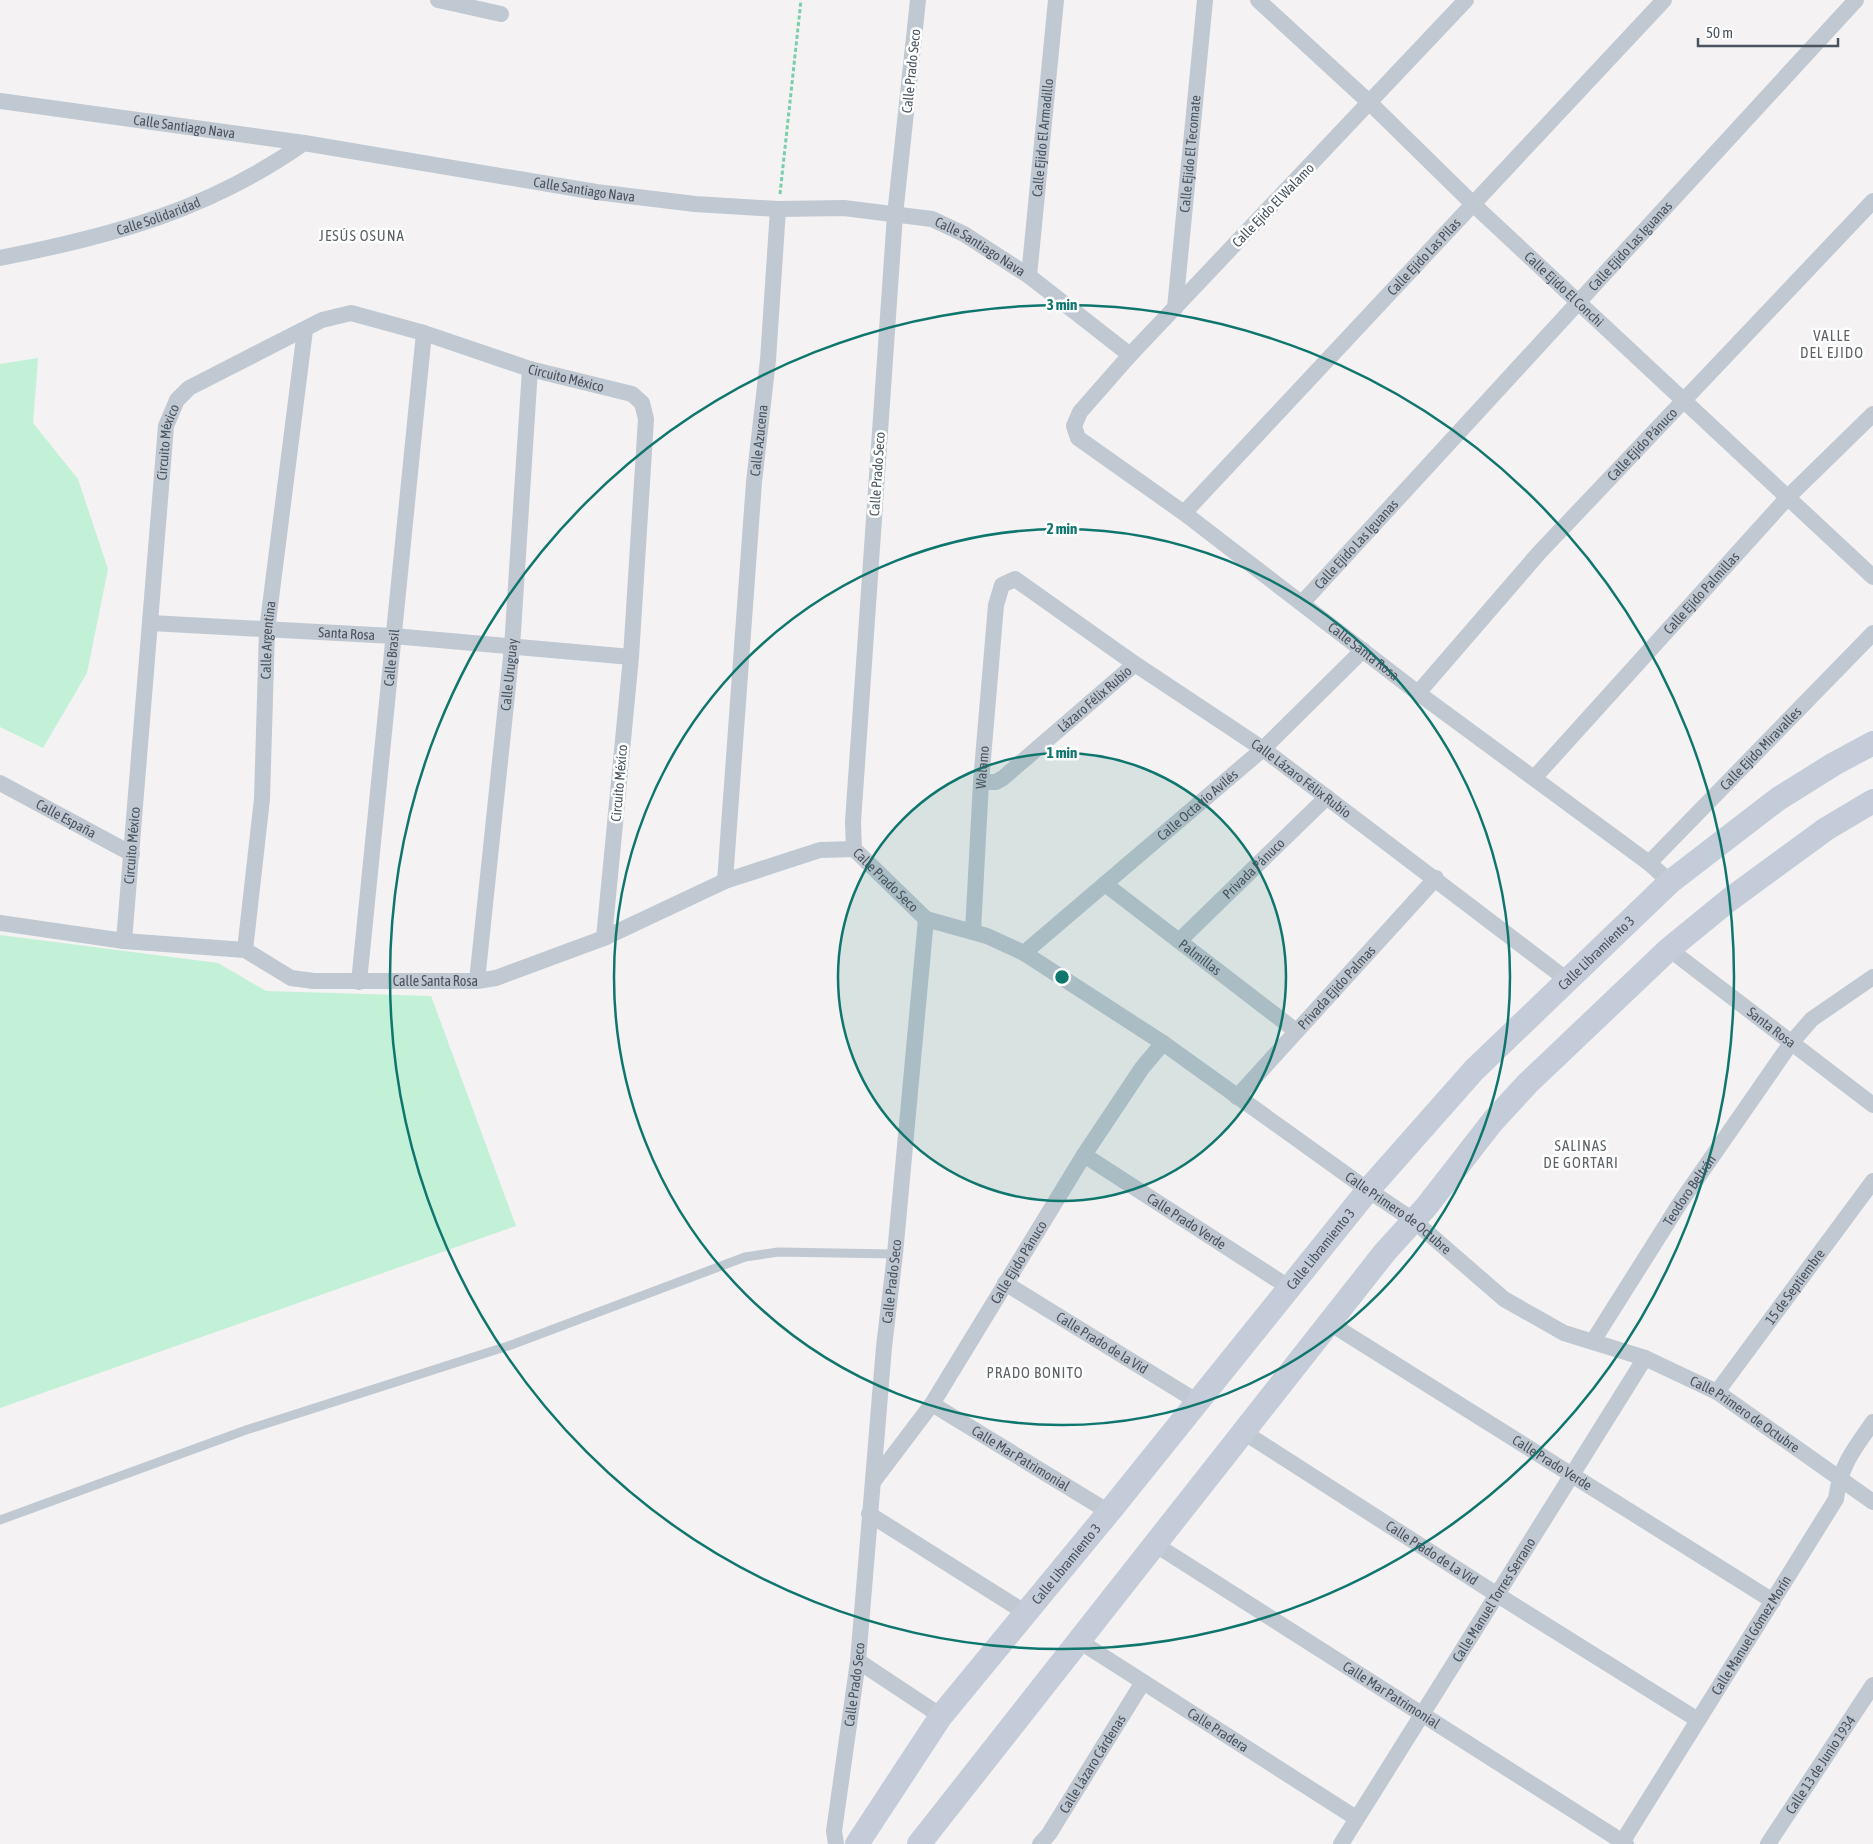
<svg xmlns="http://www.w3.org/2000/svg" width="1873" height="1844" font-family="'Asap Condensed',sans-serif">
	<rect width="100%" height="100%" fill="#f4f2f2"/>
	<path fill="#c2f1d7" d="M38 358 33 423 78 479 108 569 87 673 43 748 0 727V364Z
		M0 935 218 963 266 991 431 996 516 1226 0 1408Z"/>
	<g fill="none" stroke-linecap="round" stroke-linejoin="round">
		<path stroke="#79cfaa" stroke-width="3" stroke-dasharray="4 2.5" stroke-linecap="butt" d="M780 194 801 0"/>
		<path stroke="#c0c8d1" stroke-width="9" d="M0 1520 246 1430 511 1345 745 1257 778 1252 895 1254"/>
		<g stroke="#c0c8d1" stroke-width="16">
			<path d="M438 0 501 14"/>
			<path id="s1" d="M918 0 895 215 853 822 854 849 926 919"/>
			<path id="s2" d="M1258 0 1370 103 1474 205 1873 577"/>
			<path id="s3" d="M1466 0 1130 355 1080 412 1074 426 1078 438 1184 513 1418 693 1649 863 1670 882"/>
			<path id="s4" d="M0 101 304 143 596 192 695 204 778 209 844 208 932 219 964 234 1029 276 1130 355"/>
			<path id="s5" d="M0 258C112 236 209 210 304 143"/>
			<path id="s6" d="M1029 276 1056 0"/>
			<path id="s7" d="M1175 308 1205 0"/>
			<path id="s8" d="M1184 513 1664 0"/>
			<path id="s9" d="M1302 603 1856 0"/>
			<path id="s10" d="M151 623 393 636 631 657"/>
			<path id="s11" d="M1418 693 1538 554 1873 201"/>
			<path id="s12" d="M1535 777 1789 496 1873 414"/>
			<path id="s13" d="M981 782H996L1003 778 1135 664"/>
			<path id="s14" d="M0 783 132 854"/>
			<path id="s15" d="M1649 863 1873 633"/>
			<path id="s16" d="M725 881 754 482 768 360 778 209"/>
			<path id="s17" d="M1105 884 1296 1031"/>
			<path id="s18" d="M926 919 987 936 1024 953 1163 1043 1368 1190 1413 1220 1504 1299 1564 1333 1645 1358 1717 1392 1873 1502"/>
			<path id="s19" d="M0 923 124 941 245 950 291 978 314 981H477L496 978 604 938 725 881 820 850 854 849"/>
			<path id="s20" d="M973 931 981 782 996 605 1002 585 1015 579 1135 664 1263 749 1566 979"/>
			<path id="s21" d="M124 941 166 426 177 400 189 388 322 320 351 313 424 333 530 369 632 394 642 403 646 419 631 657 604 938"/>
			<path id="s22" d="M1179 941 1327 797"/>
			<path id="s23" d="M1669 949 1873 1105"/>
			<path id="s24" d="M245 950 262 799 267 630 305 330"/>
			<path id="s25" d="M1024 953 1263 749 1363 650"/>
			<path id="s26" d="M477 981 512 647 530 369"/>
			<path id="s27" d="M359 982 424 333"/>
			<path id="s28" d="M1237 1097 1436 878"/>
			<path id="s29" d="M1084 1155 1290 1288"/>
			<path id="s30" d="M1005 1283 1198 1402"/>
			<path id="s31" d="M1331 1324 1773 1601"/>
			<path id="s32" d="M1593 1341 1680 1203 1791 1043 1812 1019 1873 977"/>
			<path id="s33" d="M1717 1392 1873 1181"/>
			<path id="s34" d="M932 1404 1109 1512"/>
			<path id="s35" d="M1245 1433 1496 1594 1698 1720"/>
			<path id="s36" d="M873 1482 932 1404 1084 1155 1142 1068 1163 1043"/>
			<path d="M869 1514 1026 1613"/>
			<path id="s37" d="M1156 1545 1626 1844"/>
			<path id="s38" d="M1079 1641 1356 1818"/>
			<path d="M858 1661 941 1716"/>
			<path id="s39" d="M836 1844 834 1831 858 1661 884 1347 895 1254 926 919"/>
			<path id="s40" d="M1040 1844 1049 1834 1143 1682"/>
			<path id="s41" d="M1341 1844 1645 1358"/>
			<path id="s42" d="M1621 1844 1836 1499C1840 1466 1854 1449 1873 1422"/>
			<path id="s43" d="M1768 1844 1873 1685"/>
		</g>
		<g stroke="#c3ccd8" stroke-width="24">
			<path id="s44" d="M857 1844 941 1716 1109 1512 1368 1190 1474 1070 1670 882 1778 799 1834 764 1873 743"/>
			<path d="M919 1844 1385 1252 1426 1207 1493 1121 1528 1083 1669 949 1729 900 1826 829 1873 801"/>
		</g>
	</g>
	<circle cx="1062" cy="977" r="224" fill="#0f766e" fill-opacity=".12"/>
	<g fill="none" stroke="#0f766e" stroke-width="2.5">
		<circle cx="1062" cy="977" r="224"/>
		<circle cx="1062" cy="977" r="448"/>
		<circle cx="1062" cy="977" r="672"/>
	</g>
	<g text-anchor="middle" stroke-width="5" stroke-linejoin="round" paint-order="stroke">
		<g font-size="14" fill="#495460" stroke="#fff">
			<text transform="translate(911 71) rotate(-84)" y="5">Calle Prado Seco</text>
			<text dy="5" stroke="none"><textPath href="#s4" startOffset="186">Calle Santiago Nava</textPath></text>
			<text dy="5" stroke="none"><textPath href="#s6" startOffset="139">Calle Ejido El Armadillo</textPath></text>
			<text dy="5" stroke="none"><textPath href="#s7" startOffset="155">Calle Ejido El Tecomate</textPath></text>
			<text dy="5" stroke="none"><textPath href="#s4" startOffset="591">Calle Santiago Nava</textPath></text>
			<text transform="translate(1273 205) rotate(-46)" y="5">Calle Ejido El Walamo</text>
			<text dy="5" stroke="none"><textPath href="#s5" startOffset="164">Calle Solidaridad</textPath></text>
			<text dy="5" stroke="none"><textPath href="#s9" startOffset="485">Calle Ejido Las Iguanas</textPath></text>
			<text dy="5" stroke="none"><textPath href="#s4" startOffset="996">Calle Santiago Nava</textPath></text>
			<text dy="5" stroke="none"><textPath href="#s8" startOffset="351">Calle Ejido Las Pilas</textPath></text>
			<text dy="5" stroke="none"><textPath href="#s2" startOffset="421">Calle Ejido El Conchi</textPath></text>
			<text dy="5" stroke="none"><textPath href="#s21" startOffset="966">Circuito México</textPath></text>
			<text dy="5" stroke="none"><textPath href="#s16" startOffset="442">Calle Azucena</textPath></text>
			<text dy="5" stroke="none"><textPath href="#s21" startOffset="501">Circuito México</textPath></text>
			<text dy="5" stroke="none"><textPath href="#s11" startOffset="335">Calle Ejido Pánuco</textPath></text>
			<text transform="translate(877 474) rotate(-86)" y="5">Calle Prado Seco</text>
			<text dy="5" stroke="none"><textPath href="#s9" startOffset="80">Calle Ejido Las Iguanas</textPath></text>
			<text dy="5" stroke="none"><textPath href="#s12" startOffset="248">Calle Ejido Palmillas</textPath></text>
			<text dy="5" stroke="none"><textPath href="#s10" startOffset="196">Santa Rosa</textPath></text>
			<text dy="5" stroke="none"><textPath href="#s24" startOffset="311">Calle Argentina</textPath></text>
			<text dy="5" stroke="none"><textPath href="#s3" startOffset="949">Calle Santa Rosa</textPath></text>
			<text dy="5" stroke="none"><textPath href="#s27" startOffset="326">Calle Brasil</textPath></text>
			<text dy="5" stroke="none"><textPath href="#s26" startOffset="308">Calle Uruguay</textPath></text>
			<text dy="5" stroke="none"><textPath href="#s13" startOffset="144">Lázaro Félix Rubio</textPath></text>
			<text dy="5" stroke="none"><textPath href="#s15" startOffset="160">Calle Ejido Miravalles</textPath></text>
			<text dy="5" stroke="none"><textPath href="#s20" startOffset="164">Walamo</textPath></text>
			<text dy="5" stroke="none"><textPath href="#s20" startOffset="711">Calle Lázaro Félix Rubio</textPath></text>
			<text transform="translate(619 783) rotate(-85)" y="5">Circuito México</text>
			<text dy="5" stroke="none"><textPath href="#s25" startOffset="228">Calle Octavio Avilés</textPath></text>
			<text dy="5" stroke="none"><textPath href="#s14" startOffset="75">Calle España</textPath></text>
			<text dy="5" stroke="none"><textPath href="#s21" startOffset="96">Circuito México</textPath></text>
			<text dy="5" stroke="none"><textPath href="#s22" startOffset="104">Privada Pánuco</textPath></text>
			<text dy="5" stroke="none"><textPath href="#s1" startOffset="896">Calle Prado Seco</textPath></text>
			<text dy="5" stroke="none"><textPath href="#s44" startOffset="1160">Calle Libramiento 3</textPath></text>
			<text dy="5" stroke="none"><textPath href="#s17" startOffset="120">Palmillas</textPath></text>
			<text dy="5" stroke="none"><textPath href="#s19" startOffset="445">Calle Santa Rosa</textPath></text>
			<text dy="5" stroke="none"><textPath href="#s28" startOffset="148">Privada Ejido Palmas</textPath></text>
			<text dy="5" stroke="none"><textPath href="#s23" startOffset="129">Santa Rosa</textPath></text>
			<text dy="5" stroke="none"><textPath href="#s32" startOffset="179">Teodoro Beltrán</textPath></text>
			<text dy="5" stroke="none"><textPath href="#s18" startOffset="560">Calle Primero de Octubre</textPath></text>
			<text dy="5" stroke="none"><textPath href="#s29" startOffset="122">Calle Prado Verde</textPath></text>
			<text dy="5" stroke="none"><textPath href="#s44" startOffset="755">Calle Libramiento 3</textPath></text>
			<text dy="5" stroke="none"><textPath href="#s36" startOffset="264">Calle Ejido Pánuco</textPath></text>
			<text dy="5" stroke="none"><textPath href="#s39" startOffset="566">Calle Prado Seco</textPath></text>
			<text dy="5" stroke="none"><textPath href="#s33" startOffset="131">15 de Septiembre</textPath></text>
			<text dy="5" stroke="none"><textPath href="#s30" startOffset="114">Calle Prado de la Vid</textPath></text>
			<text dy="5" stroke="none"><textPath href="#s18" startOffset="965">Calle Primero de Octubre</textPath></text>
			<text dy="5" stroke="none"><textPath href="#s34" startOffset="104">Calle Mar Patrimonial</textPath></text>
			<text dy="5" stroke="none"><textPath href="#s31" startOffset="261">Calle Prado Verde</textPath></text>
			<text dy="5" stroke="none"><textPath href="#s35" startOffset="222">Calle Prado de La Vid</textPath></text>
			<text dy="5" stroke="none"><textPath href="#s44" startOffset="350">Calle Libramiento 3</textPath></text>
			<text dy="5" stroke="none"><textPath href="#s41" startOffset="288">Calle Manuel Torres Serrano</textPath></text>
			<text dy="5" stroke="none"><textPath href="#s42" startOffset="246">Calle Manuel Gómez Morín</textPath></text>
			<text dy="5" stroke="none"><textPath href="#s39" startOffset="161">Calle Prado Seco</textPath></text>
			<text dy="5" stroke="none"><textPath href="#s37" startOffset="279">Calle Mar Patrimonial</textPath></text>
			<text dy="5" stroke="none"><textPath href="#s38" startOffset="165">Calle Pradera</textPath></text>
			<text dy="5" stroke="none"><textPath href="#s40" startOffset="96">Calle Lázaro Cárdenas</textPath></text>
			<text dy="5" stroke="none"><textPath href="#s43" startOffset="95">Calle 13 de Junio 1934</textPath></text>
		</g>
		<g font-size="15" letter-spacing="1" fill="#5e6267" stroke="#fff">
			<text x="362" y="241">JESÚS OSUNA</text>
			<text x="1832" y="341">VALLE<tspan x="1832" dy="17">DEL EJIDO</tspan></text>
			<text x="1581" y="1151">SALINAS<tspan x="1581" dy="17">DE GORTARI</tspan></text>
			<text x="1035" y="1378">PRADO BONITO</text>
		</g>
	</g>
	<circle cx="1062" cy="977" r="8" fill="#0f766e" stroke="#fff" stroke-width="2.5"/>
	<g font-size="15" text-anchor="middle" font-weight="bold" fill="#0f766e" stroke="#fff" stroke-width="5" stroke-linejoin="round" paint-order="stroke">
		<text x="1062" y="310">3 min</text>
		<text x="1062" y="534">2 min</text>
		<text x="1062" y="758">1 min</text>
	</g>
	<path d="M1698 38v8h140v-8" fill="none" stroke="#495460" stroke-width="2.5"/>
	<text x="1706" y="38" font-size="15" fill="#495460" stroke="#ffffff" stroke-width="4" paint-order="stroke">50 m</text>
</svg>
